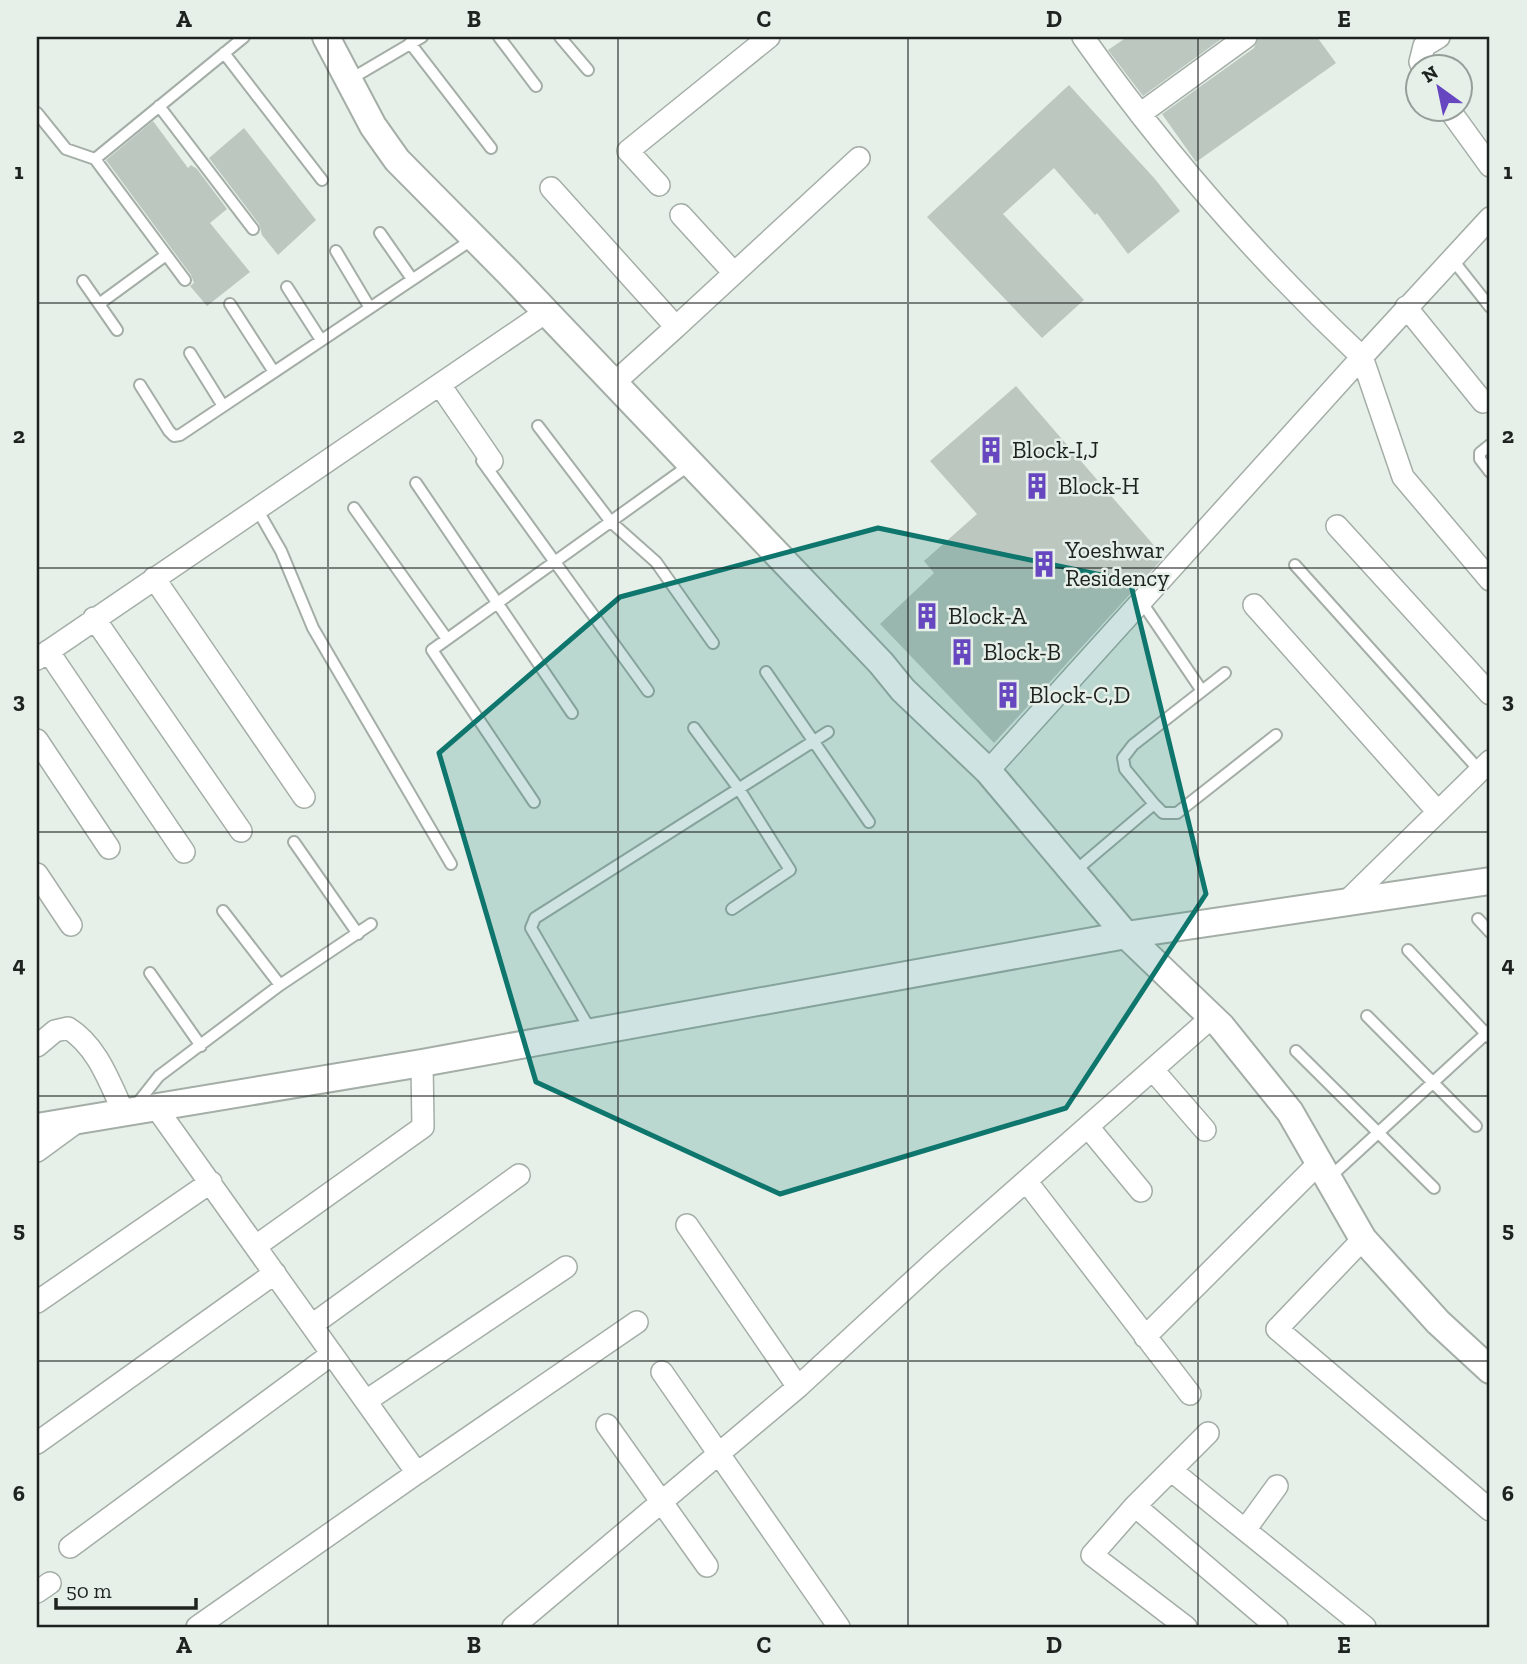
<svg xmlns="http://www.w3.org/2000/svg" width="1527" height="1664" font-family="'Zilla Slab',serif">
	<rect width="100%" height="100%" fill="#e6f0e9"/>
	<path fill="#bcc7bf" d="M1127 37H1224L1143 96 1108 50Z
		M1259 37H1317L1336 63 1196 162 1162 114 1254 48Z
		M1069 85 1155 179 1180 211 1128 254 1097 213 1095 215 1054 168 1003 214 1084 300 1042 338 927 217Z
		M153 121 188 168 191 165 197 169 227 209 210 223 250 272 207 306 190 286 194 283 191 275 106 160Z
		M244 128 316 220 278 255 262 235 259 224 209 158Z
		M1016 386 1164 557 994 743 880 624 934 573 924 561 977 514 930 461Z"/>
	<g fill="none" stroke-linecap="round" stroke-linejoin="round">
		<defs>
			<path id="service" d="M499 37 536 86
				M560 37 588 70
				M410 43 491 148
				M224 53 322 180
				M349 80 422 37
				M159 106 253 229
				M37 113 66 149 95 159 244 37
				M95 159 185 280
				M380 233 412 279
				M336 251 370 308
				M1452 259 1490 307
				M83 281 117 330
				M287 287 321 340
				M99 304 166 255
				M230 304 274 372
				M190 353 223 406
				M140 385 169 431 174 436 180 435 473 239
				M538 426 611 522 656 562 713 643
				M1490 445 1480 453V459L1490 472
				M482 461 648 691
				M416 483 572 713
				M354 508 447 639
				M257 509 281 551 313 628 451 864
				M1295 565 1480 771
				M1141 601 1202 691
				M766 672 869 822
				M694 728 739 789 790 870 732 909
				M534 802 432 650 691 464
				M1154 804 1163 813H1177L1276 735
				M294 842 358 934
				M1075 871 1154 804 1125 769 1123 758 1133 745 1225 673
				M223 911 280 985
				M1478 919 1490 932
				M1408 950 1490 1038
				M150 973 201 1046
				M1367 1016 1476 1126
				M591 1031 531 928 535 918 828 732
				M1296 1051 1434 1188
				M136 1105 159 1076 280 985 371 924
				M1330 1177 1490 1030"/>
			<path id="minor" d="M1083 37C1165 153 1259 260 1362 357L1490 218
				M1422 66 1420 62 1424 46 1439 37
				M1448 108 1490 166
				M1140 114 1246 37
				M659 185 628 151 769 37
				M551 188 676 327 614 383
				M681 215 734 273
				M1406 307 1483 402
				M676 327 859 158
				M440 385 492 461
				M1337 526 1490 694
				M154 578 304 797
				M1254 605 1438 812
				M94 618 241 831
				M48 651 184 852
				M37 659 546 312
				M37 740 109 848
				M988 771 1362 357 1403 477 1490 580
				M37 874 71 925
				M1344 904 1490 761
				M37 1046 55 1031 68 1028C97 1046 109 1081 123 1111
				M1153 1070 1205 1130
				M155 1106 417 1473 637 1322
				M1088 1127 1141 1191
				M37 1151 78 1121
				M1027 1182 1190 1394
				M687 1225 798 1387
				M1363 1239 1277 1329 1490 1510
				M256 1246 423 1127 422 1063
				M37 1302 211 1182
				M312 1325 519 1175
				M1145 1337 1320 1162
				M662 1372 839 1627
				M366 1401 566 1267
				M607 1425 707 1566
				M37 1443 275 1273
				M1172 1471 1365 1627
				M1135 1506 1208 1433
				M1245 1530 1277 1486
				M70 1547 332 1354
				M37 1592 50 1583
				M197 1627 417 1473
				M513 1627 798 1387 935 1261 1212 1017
				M1186 1627 1092 1555 1135 1506 1277 1627"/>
			<path id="tertiary" d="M326 37 373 126 397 160 509 273 881 663 903 690 988 771 1126 935 1221 1026 1290 1112 1363 1239 1438 1322 1490 1370
				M37 1127 422 1063 1126 935 1490 881"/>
		</defs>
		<use href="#service" stroke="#a4aea7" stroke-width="14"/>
		<use href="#minor" stroke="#a4aea7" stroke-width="24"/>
		<use href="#tertiary" stroke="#a4aea7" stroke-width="30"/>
		<use href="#service" stroke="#fff" stroke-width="10"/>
		<use href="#minor" stroke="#fff" stroke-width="21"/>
		<use href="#tertiary" stroke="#fff" stroke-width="26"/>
	</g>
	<path fill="#0f766e" fill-opacity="0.2" stroke="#0f766e" stroke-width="5" stroke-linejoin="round" d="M878 528 1130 581 1206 894 1066 1108 780 1194 536 1082 439 753 620 597Z"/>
	<path fill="none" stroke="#1f2320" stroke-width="2" stroke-opacity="0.55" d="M328 37V1627M618 37V1627M908 37V1627M1198 37V1627M37 303H1490M37 568H1490M37 832H1490M37 1096H1490M37 1361H1490"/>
	<defs>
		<symbol id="building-bare" viewBox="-9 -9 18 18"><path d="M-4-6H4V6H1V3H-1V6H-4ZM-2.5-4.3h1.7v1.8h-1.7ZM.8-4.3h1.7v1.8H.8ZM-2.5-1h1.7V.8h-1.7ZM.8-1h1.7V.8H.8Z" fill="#6647c0" stroke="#e6f0e9" stroke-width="2.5" paint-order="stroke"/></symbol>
	</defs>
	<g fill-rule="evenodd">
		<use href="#building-bare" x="972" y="431" width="38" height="38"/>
		<use href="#building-bare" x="1018" y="467" width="38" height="38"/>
		<use href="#building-bare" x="1025" y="545" width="38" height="38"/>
		<use href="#building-bare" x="908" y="597" width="38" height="38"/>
		<use href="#building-bare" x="943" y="633" width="38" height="38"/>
		<use href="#building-bare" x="989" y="676" width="38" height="38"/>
	</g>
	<g text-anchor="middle" stroke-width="5" stroke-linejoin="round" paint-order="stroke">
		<g font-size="24" fill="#1f2320" stroke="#e6f0e9" text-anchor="start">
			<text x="1012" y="458">Block-I,J</text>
			<text x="1058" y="494">Block-H</text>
			<text x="1065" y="558">Yoeshwar<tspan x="1065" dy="28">Residency</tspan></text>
			<text x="948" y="624">Block-A</text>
			<text x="983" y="660">Block-B</text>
			<text x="1029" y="703">Block-C,D</text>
		</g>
	</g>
	<rect width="1527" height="1664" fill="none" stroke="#e6f0e9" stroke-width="77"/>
	<g transform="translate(1439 88) rotate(327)"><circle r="33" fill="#e6f0e9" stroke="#969e99" stroke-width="2"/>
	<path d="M0-5L12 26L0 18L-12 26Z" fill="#6647c0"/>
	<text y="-10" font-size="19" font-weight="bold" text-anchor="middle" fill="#1f2320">N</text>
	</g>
	<path d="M56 1598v10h140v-10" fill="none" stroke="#1f2320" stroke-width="3.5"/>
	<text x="66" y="1598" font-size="21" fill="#1f2320" stroke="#e6f0e9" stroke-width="5" paint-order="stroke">50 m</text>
	<rect x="38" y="38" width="1450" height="1588" fill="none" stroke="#1f2320" stroke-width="2.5"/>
	<g font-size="23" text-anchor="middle" font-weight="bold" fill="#1f2320">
		<text x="184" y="27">A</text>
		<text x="474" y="27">B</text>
		<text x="764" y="27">C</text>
		<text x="1054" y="27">D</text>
		<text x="1344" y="27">E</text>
		<text x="19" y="179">1</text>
		<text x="1508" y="179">1</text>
		<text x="19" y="443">2</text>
		<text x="1508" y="443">2</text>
		<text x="19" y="708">3</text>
		<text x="1508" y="708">3</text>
		<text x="19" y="972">4</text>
		<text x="1508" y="972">4</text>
		<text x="19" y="1237">5</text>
		<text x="1508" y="1237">5</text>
		<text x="19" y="1501">6</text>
		<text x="1508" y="1501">6</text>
		<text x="184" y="1653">A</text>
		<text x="474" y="1653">B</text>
		<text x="764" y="1653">C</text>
		<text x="1054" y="1653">D</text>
		<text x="1344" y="1653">E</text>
	</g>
</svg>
